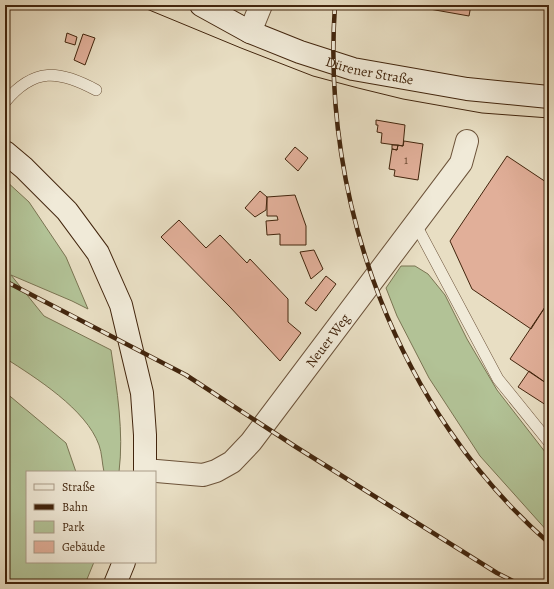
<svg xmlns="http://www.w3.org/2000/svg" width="554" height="589" font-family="Alegreya,serif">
	<rect width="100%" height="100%" fill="#e8dec3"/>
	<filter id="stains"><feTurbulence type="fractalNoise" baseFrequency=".005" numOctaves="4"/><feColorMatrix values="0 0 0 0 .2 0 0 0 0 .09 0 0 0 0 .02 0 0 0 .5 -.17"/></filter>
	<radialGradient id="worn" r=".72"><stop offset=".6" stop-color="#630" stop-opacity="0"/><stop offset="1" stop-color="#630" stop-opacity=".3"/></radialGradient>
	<path fill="#b2c296" stroke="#7a7452" d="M5 180 29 202 66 257 88 309 72 301 11 275 44 316 111 350C117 390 124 432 119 472H104C102 463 102 453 99 445 86 409 36 378 5 358Z
		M401 266H415L428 274 445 295 467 339 497 390 549 457V533L480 456 429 378 397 316 386 288Z
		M5 392 66 443 76 472H27V562H94L85 584H5Z"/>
	<path fill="#e1af99" stroke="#42250d" d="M407 5H471L469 16Z
		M67 33 77 37 75 45 65 42Z
		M83 34 95 38 85 65 74 60Z
		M376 120 405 125 403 146 381 143 382 133 377 132 378 125H376Z
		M404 141 423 144 418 180 394 176 395 170 389 169 392 149 397 150 398 145 403 146Z
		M392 145H398L397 150 392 149Z
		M295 147 308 158 298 171 285 159Z
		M507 156 549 184V301L531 329 472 289 450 241Z
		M260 191 267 197 266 210 255 217 245 208Z
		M295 195 306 226V245H280V234L267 235 266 221 278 220 277 216H267V197Z
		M179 220 206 248 220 235 247 263 250 259 288 299V322L301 333 280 361 230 307 161 237Z
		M314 250 323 269 311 279 300 252Z
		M326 276 336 284 316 311 305 303Z
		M549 301V385L510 359Z
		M529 371 549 385V407L518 387Z"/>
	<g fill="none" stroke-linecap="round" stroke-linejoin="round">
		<defs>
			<path id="service" d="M5 102C34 67 59 70 96 90
				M415 223 498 379 549 442"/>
			<g id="minor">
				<path d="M250 32 261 5"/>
				<path id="s1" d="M145 470 203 475 216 471 232 462 251 442 461 163 467 141"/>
			</g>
			<g id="secondary">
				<path id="s2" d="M201 5 250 32 300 52 353 69 467 89 549 97"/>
				<path d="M5 152 24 168 67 211 98 253 121 305 142 393 145 435V472"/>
				<path d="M115 584 124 562"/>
			</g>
		</defs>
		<use href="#service" stroke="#6c533a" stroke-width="12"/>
		<use href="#minor" stroke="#6c533a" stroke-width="24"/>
		<use href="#secondary" stroke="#42250d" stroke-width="24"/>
		<use href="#service" stroke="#f0ead8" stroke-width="11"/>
		<use href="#minor" stroke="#f0ead8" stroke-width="22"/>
		<use href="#secondary" stroke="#f0ead8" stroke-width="22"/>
		<path stroke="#42250d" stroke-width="1" d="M137 5 241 48 313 76 358 88 403 99 482 113 549 118"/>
		<defs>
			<path id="rail" d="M335 5C321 203 398 411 549 543
				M5 281 186 375 296 447 497 573 519 584"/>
		</defs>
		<use href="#rail" stroke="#42250d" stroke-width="4.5"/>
		<use href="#rail" stroke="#f0ead8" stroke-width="3" stroke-dasharray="9" stroke-linecap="butt"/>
	</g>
	<g text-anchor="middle" stroke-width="3" stroke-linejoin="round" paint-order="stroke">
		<g font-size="12" fill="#6a4830">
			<text x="406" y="164">1</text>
		</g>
		<g font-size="14" fill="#42250d" stroke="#f0ead8">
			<text dy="5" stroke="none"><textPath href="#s2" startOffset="182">Dürener Straße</textPath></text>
			<text dy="5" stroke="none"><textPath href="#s1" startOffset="245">Neuer Weg</textPath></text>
		</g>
	</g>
	<rect width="554" height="589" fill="none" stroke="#e8dec3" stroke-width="20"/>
	<rect x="6" y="6" width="542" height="577" fill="none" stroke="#42250d" stroke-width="2"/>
	<rect x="10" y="10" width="534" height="569" fill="none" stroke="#42250d"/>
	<rect x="26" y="471" width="130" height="92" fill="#f0ead8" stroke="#aa9b87"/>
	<rect x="34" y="484" width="20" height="6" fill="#f0ead8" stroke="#aa9b87"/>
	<text x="62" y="491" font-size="12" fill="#42250d">Straße</text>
	<rect x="34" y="504" width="20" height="6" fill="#42250d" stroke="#aa9b87"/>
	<text x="62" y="511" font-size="12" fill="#42250d">Bahn</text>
	<rect x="34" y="521" width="20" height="12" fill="#b2c296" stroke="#aa9b87"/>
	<text x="62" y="531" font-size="12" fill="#42250d">Park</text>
	<rect x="34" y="541" width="20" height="12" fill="#e1af99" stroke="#aa9b87"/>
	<text x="62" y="551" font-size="12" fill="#42250d">Gebäude</text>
	<rect width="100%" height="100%" filter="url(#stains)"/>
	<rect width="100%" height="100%" fill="url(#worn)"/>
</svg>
